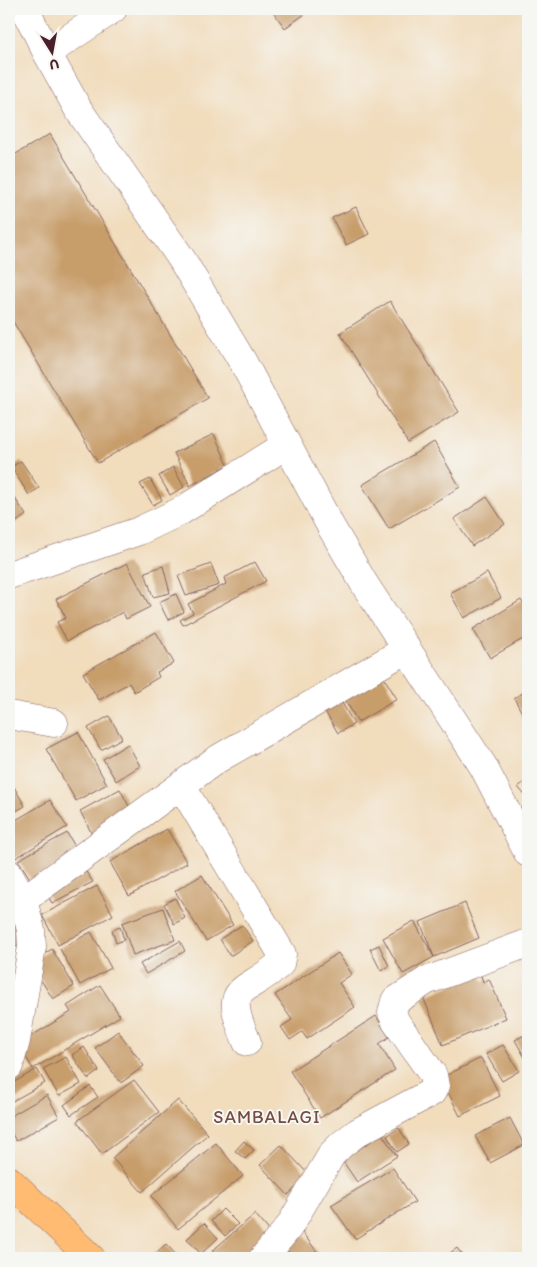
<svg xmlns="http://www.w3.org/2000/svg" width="537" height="1267" font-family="Itim,sans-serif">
	<rect width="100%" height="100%" fill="#f6f6f2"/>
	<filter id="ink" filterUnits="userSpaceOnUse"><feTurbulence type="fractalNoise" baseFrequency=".02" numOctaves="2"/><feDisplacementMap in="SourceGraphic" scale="10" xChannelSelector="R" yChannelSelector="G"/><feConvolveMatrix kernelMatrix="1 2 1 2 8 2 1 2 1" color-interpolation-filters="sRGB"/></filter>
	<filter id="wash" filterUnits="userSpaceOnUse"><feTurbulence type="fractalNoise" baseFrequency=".0096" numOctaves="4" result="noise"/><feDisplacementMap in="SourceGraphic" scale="20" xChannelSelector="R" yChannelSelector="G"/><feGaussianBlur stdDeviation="1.12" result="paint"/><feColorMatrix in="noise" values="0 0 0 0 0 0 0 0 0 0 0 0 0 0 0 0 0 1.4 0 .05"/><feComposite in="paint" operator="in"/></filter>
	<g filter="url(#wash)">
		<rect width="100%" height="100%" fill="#f1dcbc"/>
		<g id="blocks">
			<path fill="#c79d6a" d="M271 9H301L305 14 285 28Z
				M50 134 208 398 98 463 9 315V158Z
				M356 207 369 234 346 245 332 218Z
				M390 301 459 412 408 443 340 333Z
				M214 434 228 465 190 486 174 453Z
				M434 442 460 487 389 529 362 485Z
				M21 461 39 488 29 495 11 467Z
				M173 467 184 487 170 495 159 476Z
				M150 479 162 500 153 505 140 484Z
				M10 491 26 515 15 523 9 514Z
				M487 497 505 524 472 546 454 519Z
				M255 562 266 581 183 625 180 620 193 613 188 604 226 584 224 578Z
				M127 563 150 607 126 619 123 612 67 641 57 622 66 618 56 599Z
				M211 564 219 585 186 596 178 576Z
				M163 566 170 593 153 597 145 572Z
				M487 573 501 598 464 618 450 593Z
				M176 594 184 612 168 620 159 602Z
				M521 600 528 611V636L490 658 473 629Z
				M156 632 174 663 157 672 159 677 134 692 129 683 99 700 83 673Z
				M378 668 397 699 358 722 340 691Z
				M528 690V724L514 698Z
				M338 696 354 724 338 733 321 705Z
				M109 716 122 738 101 750 88 728Z
				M78 732 107 784 76 801 46 749Z
				M128 744 140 766 116 781 103 759Z
				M9 778 25 806 9 815Z
				M528 779V799L518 787Z
				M120 789 134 816 94 838 80 811Z
				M50 800 67 827 9 862V824Z
				M167 829 187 863 129 896 110 862Z
				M67 833 79 853 31 880 18 860Z
				M85 870 93 882 52 903 44 889Z
				M202 875 233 925 206 941 175 891Z
				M97 886 113 915 58 945 42 915Z
				M175 898 185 918 174 924 164 904Z
				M465 903 479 938 434 957 420 922Z
				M163 908 175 940 133 955 122 923Z
				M18 918 30 938 14 947 9 938V923Z
				M414 921 434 957 403 974 383 938Z
				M242 925 253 941 230 956 220 939Z
				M120 927 124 940 116 943 112 930Z
				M91 932 111 968 80 985 60 949Z
				M180 941 185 951 146 974 140 964Z
				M379 945 389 966 381 971 370 949Z
				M52 949 74 986 53 999 30 963Z
				M338 953 352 974 339 983 355 1007 307 1039 302 1032 290 1040 281 1027 292 1020 275 995Z
				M480 973 483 982 489 979 506 1018 443 1045 423 997Z
				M100 985 120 1016 33 1069 18 1044 71 1012 67 1006Z
				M376 1016 389 1037 379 1044 395 1070 320 1118 290 1071Z
				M118 1031 144 1066 121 1083 95 1048Z
				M528 1033V1063L515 1040Z
				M503 1045 519 1071 502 1081 486 1054Z
				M84 1047 99 1071 88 1079 72 1055Z
				M66 1057 81 1084 59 1096 43 1069Z
				M481 1058 500 1096 460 1116 441 1078Z
				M37 1069 45 1083 9 1103V1085Z
				M134 1080 159 1112 102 1154 77 1121Z
				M90 1086 98 1097 71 1115 64 1105Z
				M47 1095 59 1117 16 1141 9 1129V1117Z
				M178 1100 208 1134 142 1192 112 1158Z
				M510 1118 524 1145 490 1163 475 1136Z
				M399 1128 409 1144 397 1152 387 1136Z
				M382 1134 397 1156 357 1182 342 1160Z
				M244 1141 254 1150 245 1159 235 1151Z
				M216 1143 243 1176 178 1229 151 1196Z
				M281 1145 309 1175 288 1195 260 1165Z
				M393 1168 415 1202 355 1239 331 1205Z
				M223 1209 238 1224 225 1236 211 1221Z
				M255 1214 272 1234 244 1258H219L212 1251Z
				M204 1223 218 1238 201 1254 187 1239Z
				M301 1231 322 1258H293L283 1245Z
				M166 1244 179 1258H150Z
				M457 1248 465 1258H443Z"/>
		</g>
	</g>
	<g filter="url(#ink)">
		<use href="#blocks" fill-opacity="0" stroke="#84615e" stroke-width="1"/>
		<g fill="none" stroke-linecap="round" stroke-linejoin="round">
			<defs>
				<path id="minor" d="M25 9 47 53 78 109 181 258 244 364 331 527 365 585 483 766 528 853
					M47 53 113 9
					M9 575 139 531 181 511 286 445
					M9 715 54 723
					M182 787 282 954 280 964C241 997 222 983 247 1042
					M9 874 23 900 31 930 32 947 16 1041 9 1066
					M23 900 216 760 407 649
					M263 1258 289 1227 332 1154 342 1144 358 1132 432 1092 435 1086 433 1075 396 1022 392 1013 395 1001 426 981 528 943"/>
				<path id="trunk" d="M9 1180 91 1258"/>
			</defs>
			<use href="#minor" stroke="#84615e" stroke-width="29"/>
			<use href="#trunk" stroke="#84615e" stroke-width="29"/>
			<use href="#minor" stroke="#fff" stroke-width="28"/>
			<use href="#trunk" stroke="#febb71" stroke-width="28"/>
		</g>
	</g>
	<g text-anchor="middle" stroke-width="4" stroke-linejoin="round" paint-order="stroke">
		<g font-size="18" letter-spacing="1" fill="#764b41" stroke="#f6f6f2">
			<text x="267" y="1123">SAMBALAGI</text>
		</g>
	</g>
	<rect width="537" height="1267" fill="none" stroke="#f6f6f2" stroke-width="30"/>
	<g transform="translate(52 52) rotate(169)" stroke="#f6f6f2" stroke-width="4" paint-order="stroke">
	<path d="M0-4L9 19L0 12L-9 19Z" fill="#4a1f2b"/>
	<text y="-8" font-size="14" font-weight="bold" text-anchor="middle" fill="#4a1f2b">U</text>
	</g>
</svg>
